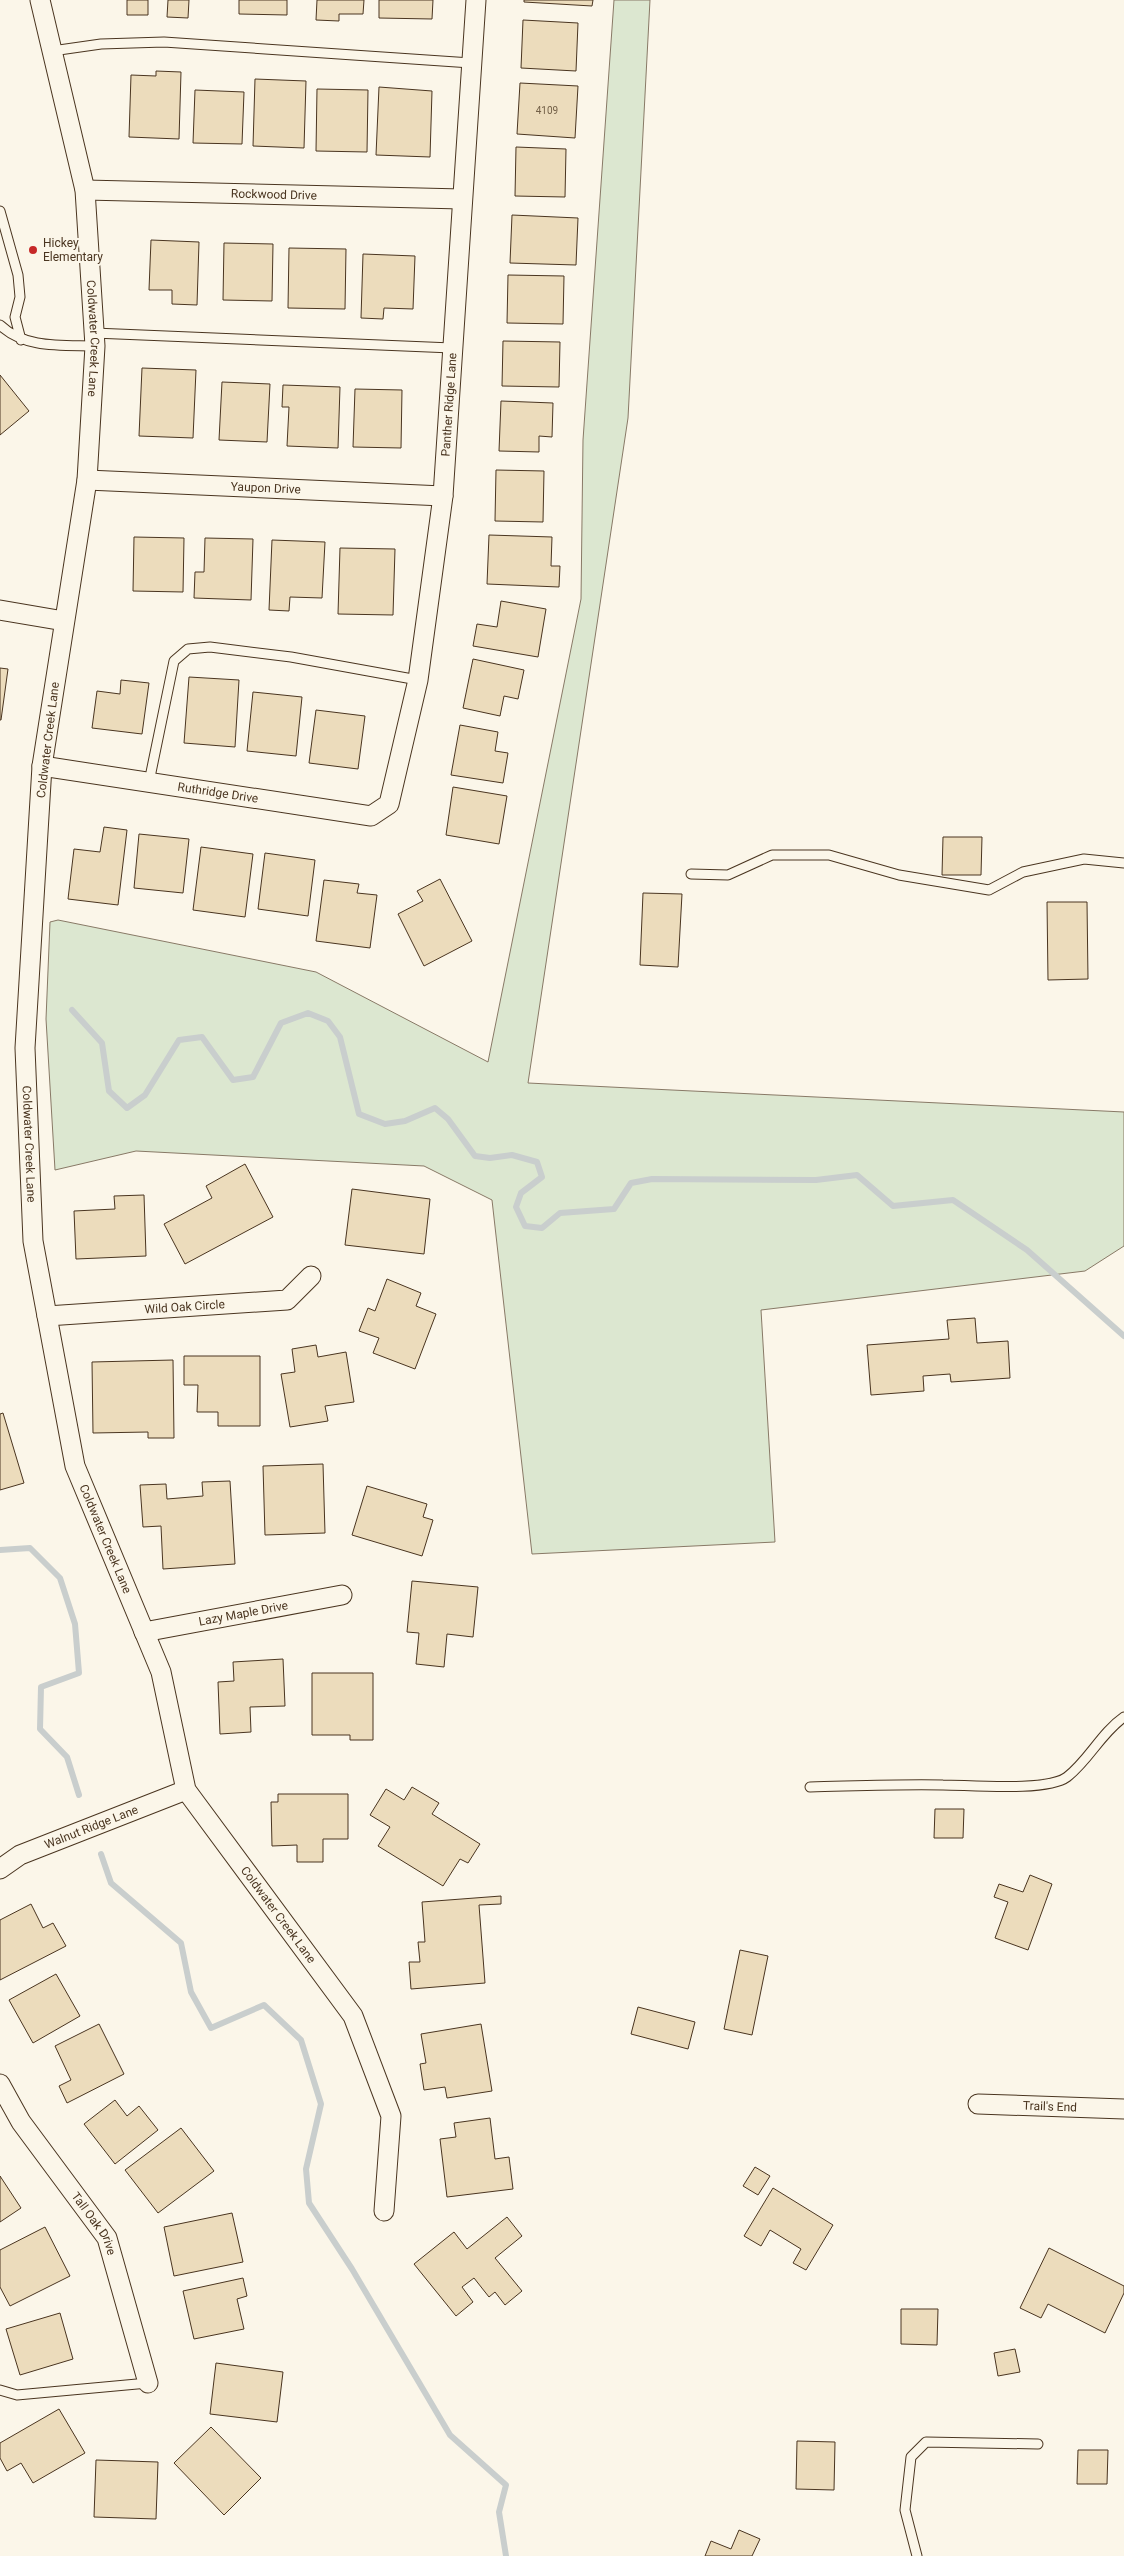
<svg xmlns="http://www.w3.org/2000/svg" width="1124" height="2556" font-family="Roboto,sans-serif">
	<rect width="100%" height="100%" fill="#fbf6e9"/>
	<path fill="#dce7d0" stroke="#887966" d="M614 0H650L628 418 528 1083 1124 1112V1246L1085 1271 761 1310 775 1542 532 1554 492 1200 424 1166 136 1151 55 1170 46 1019 50 922 58 920 316 972 488 1062 581 599 583 440Z"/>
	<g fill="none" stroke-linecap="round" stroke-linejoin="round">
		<path stroke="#c9cecd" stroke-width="6" d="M72 1010 102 1043 109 1091 127 1108 145 1095 179 1040 202 1037 233 1080 253 1077 281 1023 308 1013 328 1021 340 1037 359 1114 385 1124 405 1121 435 1108 448 1119 475 1156 490 1158 512 1155 537 1162 542 1177 521 1193 516 1207 525 1226 542 1228 560 1213 614 1209 631 1183 652 1179 816 1180 857 1175 893 1206 953 1200 1027 1250 1124 1336
			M0 1550 30 1548 60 1578 75 1624 79 1673 41 1687 40 1729 67 1757 79 1795
			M101 1854 111 1883 181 1943 191 1992 211 2028 264 2005 301 2040 321 2104 306 2169 309 2203 352 2269 450 2435 506 2485 499 2512 506 2556"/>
	</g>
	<path fill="#ecdcbc" stroke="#4a3520" d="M127 0H148V15H127Z
		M168 0H189L188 18 167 17Z
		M239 0H287V15L239 14Z
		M317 0H364L363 14H339V21L316 20Z
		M379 0H433L432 19 379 18Z
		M524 0H593L592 6 524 2Z
		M523 20 578 23 576 71 521 68Z
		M156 71 181 72 179 139 129 137 131 75 156 76Z
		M255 79 306 81 304 148 253 146Z
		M520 83 578 86 575 138 517 134Z
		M379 87 432 91 430 157 376 155Z
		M317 89 368 90 367 152 316 151Z
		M195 90 244 92 242 144 193 143Z
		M516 147 566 149 565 197 515 196Z
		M512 215 578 218 576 265 510 263Z
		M151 240 199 242 197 305 172 304V290H149Z
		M224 243 273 244 272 301 223 300Z
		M289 248 346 249 345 309 288 308Z
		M363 254 415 256 413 309 384 308 383 319 361 318Z
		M508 275 564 276 563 324 507 323Z
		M503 341 560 342 559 387 502 386Z
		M142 368 196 370 193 438 139 436Z
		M0 375 29 411 0 435Z
		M222 382 270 384 267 442 219 440Z
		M283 385 340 387 338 448 287 446 289 407H282Z
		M355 389 402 390 401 448 353 447Z
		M501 401 553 403 552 437 539 436V452L499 451Z
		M496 470 544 471 543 522 495 521Z
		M489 535 552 537 551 566H560L559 587 487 584Z
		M134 537 184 538 183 592 133 591Z
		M205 538 253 539 251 600 194 598 195 572H204Z
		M272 540 325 542 322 598 290 597 289 611 269 610Z
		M340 548 395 549 393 615 338 614Z
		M501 601 546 609 538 657 473 646 477 624 497 627Z
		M473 659 524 670 518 699 504 696 500 716 463 708Z
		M0 668 8 669 1 720H0Z
		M189 677 239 680 235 747 184 743Z
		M121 680 149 683 142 734 92 728 97 691 120 694Z
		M253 692 302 697 296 756 247 751Z
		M316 710 365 716 358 769 309 763Z
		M460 725 498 732 495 751 508 753 503 783 451 775Z
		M453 787 507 796 499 844 446 835Z
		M104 827 127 830 118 905 68 899 74 849 100 852Z
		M139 834 189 839 183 893 134 888Z
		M943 837H982L981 875H942Z
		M201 847 253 854 245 917 193 910Z
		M265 853 315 860 308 916 258 909Z
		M440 879 472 941 424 966 398 914 423 901 417 891Z
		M324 880 359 884 357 893 377 895 370 948 316 941Z
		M643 893 682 894 678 967 640 965Z
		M1047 902H1087L1088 979 1048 980Z
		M245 1164 273 1217 185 1264 164 1224 212 1198 206 1186Z
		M352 1189 430 1199 424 1254 345 1245Z
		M144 1195 146 1256 76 1259 74 1211 115 1209 114 1196Z
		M387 1279 421 1293 416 1306 436 1314 415 1369 373 1353 379 1338 359 1331 368 1308 375 1311Z
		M975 1318 977 1343 1008 1341 1010 1378 951 1382 950 1374 923 1376 924 1391 871 1395 867 1345 949 1339 947 1320Z
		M316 1345 318 1357 346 1352 354 1402 325 1406 328 1421 290 1427 281 1374 295 1372 292 1349Z
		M184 1356H260V1426H218V1412H197L198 1385H184Z
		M173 1360 174 1438H148V1432L93 1433 92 1362Z
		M3 1413 24 1483 0 1490V1414Z
		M323 1464 325 1533 265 1535 263 1466Z
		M230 1481 235 1564 163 1569 161 1526 143 1527 140 1485 166 1484 167 1499 203 1496 202 1482Z
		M367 1486 427 1504 423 1517 433 1520 422 1556 352 1535Z
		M412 1581 478 1587 473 1637 447 1634 444 1667 416 1664 419 1633 407 1632Z
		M283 1659 285 1706 250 1707 251 1732 220 1734 218 1682 234 1681 233 1662Z
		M312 1673H373V1740H350V1735H312Z
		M412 1787 439 1803 432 1814 480 1844 468 1863 460 1859 443 1886 378 1846 390 1827 370 1815 386 1789 404 1800Z
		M278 1794H348V1839H323V1862H297V1845L272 1846 271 1802H278Z
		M935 1809H964L963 1838H934Z
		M1030 1875 1052 1884 1028 1950 995 1938 1008 1902 994 1897 999 1884 1023 1892Z
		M501 1896V1904L479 1905 485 1983 411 1989 409 1962H420L418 1942H425L422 1902Z
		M31 1904 43 1928 53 1923 66 1946 0 1980V1920Z
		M740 1950 768 1956 752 2035 724 2029Z
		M56 1974 80 2016 33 2043 9 2000Z
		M638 2007 695 2022 688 2049 631 2034Z
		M99 2024 124 2074 67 2103 59 2086 71 2080 55 2046Z
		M481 2024 492 2091 447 2098 445 2087 424 2090 420 2064 426 2063 421 2034Z
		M115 2100 127 2116 139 2106 158 2130 115 2164 84 2124Z
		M490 2118 495 2159 509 2157 513 2189 447 2197 440 2139 456 2137 454 2123Z
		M181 2128 214 2171 158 2213 125 2170Z
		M755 2167 770 2176 758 2195 743 2186Z
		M0 2176 21 2208 0 2222Z
		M773 2188 833 2225 806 2270 793 2263 801 2249 770 2230 761 2246 744 2236Z
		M232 2213 243 2262 174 2276 164 2227Z
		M507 2217 522 2236 495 2258 522 2291 505 2305 495 2292 489 2297 474 2278 462 2287 473 2302 456 2316 414 2264 454 2232 467 2249Z
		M45 2227 70 2276 10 2306 0 2287V2250Z
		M1049 2248 1124 2286V2293L1105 2333 1048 2304 1041 2318 1020 2308Z
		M243 2278 247 2296 237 2299 244 2329 194 2339 183 2291Z
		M901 2309H938L937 2345 901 2344Z
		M60 2313 73 2359 20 2375 6 2329Z
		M1015 2349 1020 2372 998 2376 994 2353Z
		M216 2363 283 2372 277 2422 210 2414Z
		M59 2409 85 2453 33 2483 21 2463 7 2471 0 2458V2443Z
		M211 2427 261 2478 224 2515 174 2463Z
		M797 2441 835 2442 834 2490 796 2489Z
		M1078 2450H1108L1107 2484H1077Z
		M96 2460 158 2462 156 2519 94 2517Z
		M739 2530 760 2539 752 2556H705L711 2541 731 2549Z"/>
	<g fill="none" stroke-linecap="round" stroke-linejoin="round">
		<defs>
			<path id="service" d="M52 51 101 44 164 42 471 63
				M0 211 18 275 20 297 15 317 21 340
				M0 325C25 349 62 345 95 346
				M94 333 452 348
				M149 782 174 661 188 649 210 647 291 657 418 680
				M691 874 728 875 772 855H829L899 875 989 890 1023 872 1084 859 1124 863
				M810 1787C855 1786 899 1784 943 1785 969 1785 1047 1792 1067 1777 1089 1760 1101 1733 1124 1717
				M0 2390 17 2395 148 2383
				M917 2556 905 2510 911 2457 926 2442 1038 2444"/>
			<g id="minor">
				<path id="s1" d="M40 0 85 190 95 346 87 480 42 766 25 1048 33 1241 75 1466 161 1672 186 1790 353 2016 391 2116 384 2211"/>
				<path id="s2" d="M85 190 462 199"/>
				<path id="s3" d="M87 480 443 496"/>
				<path d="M0 610 64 621"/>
				<path id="s4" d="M42 766 371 816 389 804 418 680 443 496 476 0"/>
				<path id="s5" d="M47 1316 287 1300 311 1276"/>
				<path id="s6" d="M144 1632 342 1595"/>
				<path id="s7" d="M0 1869 20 1855 186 1790"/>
				<path id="s8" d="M0 2084 21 2122 107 2238 148 2383"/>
				<path id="s9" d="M978 2104 1124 2109"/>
			</g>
		</defs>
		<use href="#service" stroke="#4a3520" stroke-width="11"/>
		<use href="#minor" stroke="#4a3520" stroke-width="21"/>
		<use href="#service" stroke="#fbf6e9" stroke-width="9"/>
		<use href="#minor" stroke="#fbf6e9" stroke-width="19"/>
	</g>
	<circle fill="#c62828" stroke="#fbf6e9" stroke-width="2" cx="33" cy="250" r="5"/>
	<g text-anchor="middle" stroke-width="4" stroke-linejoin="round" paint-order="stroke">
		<g font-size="10" fill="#725f47">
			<text x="547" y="114">4109</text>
		</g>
		<g font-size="12" fill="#4a3520" stroke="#fbf6e9">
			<text dy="4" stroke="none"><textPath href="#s2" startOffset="189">Rockwood Drive</textPath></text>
			<text dy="4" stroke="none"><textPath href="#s1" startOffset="344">Coldwater Creek Lane</textPath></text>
			<text dy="4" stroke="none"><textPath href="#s4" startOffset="759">Panther Ridge Lane</textPath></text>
			<text dy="4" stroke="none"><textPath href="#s3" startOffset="179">Yaupon Drive</textPath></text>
			<text transform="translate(48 740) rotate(-83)" y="4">Coldwater Creek Lane</text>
			<text dy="4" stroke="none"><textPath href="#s4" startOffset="178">Ruthridge Drive</textPath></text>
			<text dy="4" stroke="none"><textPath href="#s1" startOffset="1154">Coldwater Creek Lane</textPath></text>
			<text dy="4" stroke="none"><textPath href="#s5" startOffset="138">Wild Oak Circle</textPath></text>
			<text dy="4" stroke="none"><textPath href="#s1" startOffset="1559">Coldwater Creek Lane</textPath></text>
			<text dy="4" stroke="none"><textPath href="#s6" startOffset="101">Lazy Maple Drive</textPath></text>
			<text dy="4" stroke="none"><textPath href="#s7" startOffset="101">Walnut Ridge Lane</textPath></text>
			<text dy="4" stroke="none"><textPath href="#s1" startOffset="1979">Coldwater Creek Lane</textPath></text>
			<text dy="4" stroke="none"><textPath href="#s9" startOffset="72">Trail's End</textPath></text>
			<text dy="4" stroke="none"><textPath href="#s8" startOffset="169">Tall Oak Drive</textPath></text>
		</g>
		<g font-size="12" fill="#4a3520" stroke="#fbf6e9" text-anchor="start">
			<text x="43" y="247">Hickey<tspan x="43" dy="14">Elementary</tspan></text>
		</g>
	</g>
</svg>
